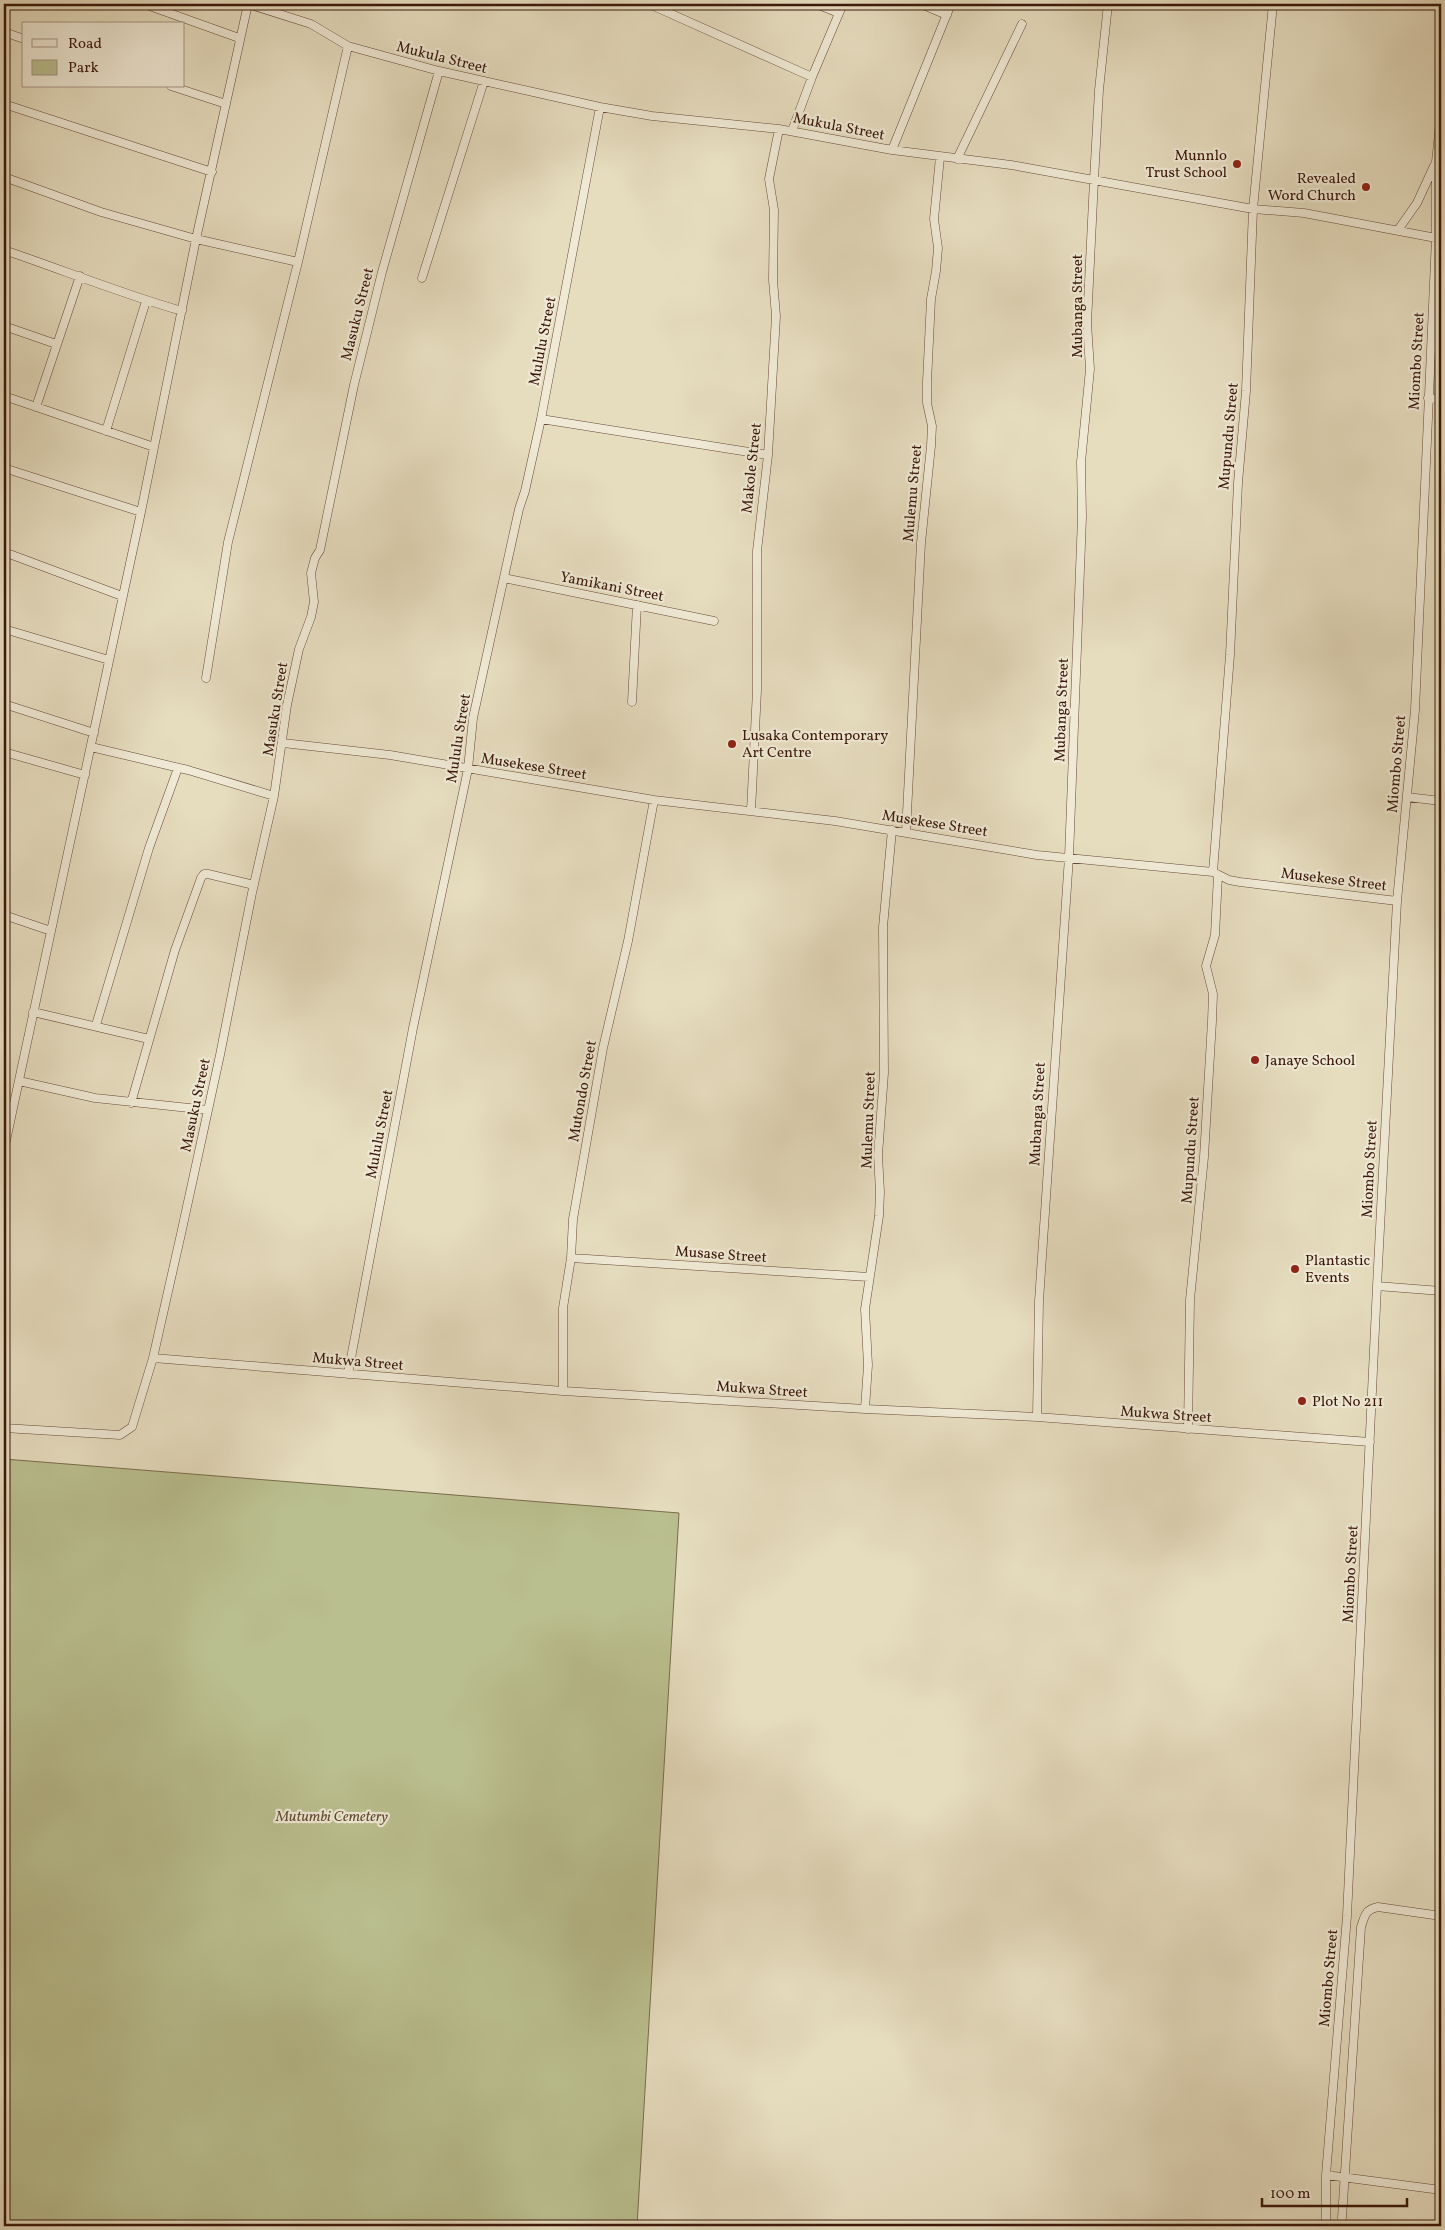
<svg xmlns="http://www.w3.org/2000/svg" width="1445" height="2230" font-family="Vollkorn,serif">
	<rect width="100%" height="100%" fill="#e6ddbf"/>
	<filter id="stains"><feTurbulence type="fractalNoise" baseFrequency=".004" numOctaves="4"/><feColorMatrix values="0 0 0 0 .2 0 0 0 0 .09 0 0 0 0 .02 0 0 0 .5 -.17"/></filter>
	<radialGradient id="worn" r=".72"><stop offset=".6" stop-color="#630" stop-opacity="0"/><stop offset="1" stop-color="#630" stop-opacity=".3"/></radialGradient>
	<path fill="#babf8f" stroke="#7a6c4c" d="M4 1459 679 1513 637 2226H4Z"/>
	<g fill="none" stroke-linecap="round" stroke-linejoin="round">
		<defs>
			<path id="minor" d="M144 4 239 38
				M248 4 311 24 348 46 439 71 600 107 652 116 779 129 892 150 1011 165 1253 209 1304 213 1436 238
				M649 4 812 77
				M816 4 839 13
				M921 4 947 15
				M4 32 24 39
				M171 86 226 104
				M4 104 212 172
				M792 131 812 77 843 4
				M892 150 951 4
				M957 159 1022 24
				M4 177 101 212 196 239 298 262
				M1398 230 1417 203 1434 166
				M4 250C63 270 122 294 182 311
				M422 278 484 81
				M4 326 56 344
				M4 396 154 447
				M1428 398 1441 399
				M36 407 80 276
				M541 419 768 455
				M106 431 146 301
				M4 468 141 512
				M4 552 122 596
				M504 578 714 621
				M4 629 109 660
				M206 678 228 542 298 262 348 46
				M632 702 637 605
				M4 704 94 733
				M283 743 390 755 654 800 835 821 1037 855 1213 872 1229 880 1240 882 1397 901
				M91 747 188 770 274 796
				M4 752 85 775
				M1407 797 1441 801
				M751 811 757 690V551L768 455 776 316 773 280 774 210 769 179 779 129
				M906 832 921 543 931 446 932 426 927 403V382L931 299 936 271 938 248 934 219 940 157
				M1213 872 1230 655 1238 483 1246 391 1253 209 1273 4
				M4 915 51 931
				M33 1012 149 1039
				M96 1025 149 848 178 768
				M19 1081 95 1098 208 1110
				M131 1103 175 950 201 878 204 874H208L254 885
				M4 1150 141 512 196 239 248 4
				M571 1258 869 1277
				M1377 1286 1441 1291
				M153 1358 563 1391 865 1409 1037 1417 1370 1442
				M348 1374 413 1028 468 769 473 718 519 509 525 491 541 419 600 107
				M563 1391V1308L571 1258 573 1219 603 1048 628 941 654 800
				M865 1409 868 1365 865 1309 879 1216 880 1192 878 1155 884 1073 883 927 892 830
				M1037 1417 1039 1301 1069 857 1082 517 1081 462 1090 369 1087 323 1094 180 1099 90 1108 4
				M4 1428 120 1435 132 1427 153 1358 181 1234 220 1055 252 893 274 796 287 705 299 649 311 617 314 602 311 573 315 558 320 550 354 385 382 272 439 71
				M1188 1429 1190 1300 1204 1157 1212 1021 1213 994 1206 966 1215 935 1218 875
				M1326 2175 1441 2190
				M1342 2218 1361 1927C1365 1915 1365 1910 1378 1907L1441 1916
				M1326 2226V2175L1347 1916 1377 1286 1397 901 1415 710 1436 238V162L1441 114"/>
		</defs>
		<use href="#minor" stroke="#664937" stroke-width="9"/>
		<use href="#minor" stroke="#efe9d5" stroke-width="8"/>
	</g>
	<g fill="#8f2418" stroke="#efe9d5" stroke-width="2">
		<circle cx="1237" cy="164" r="5"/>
		<circle cx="1366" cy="187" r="5"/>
		<circle cx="732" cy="744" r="5"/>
		<circle cx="1255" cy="1060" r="5"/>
		<circle cx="1295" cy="1269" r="5"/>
		<circle cx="1302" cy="1401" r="5"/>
	</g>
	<g text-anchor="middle" stroke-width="4.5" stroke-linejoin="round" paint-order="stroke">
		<g font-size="15" fill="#3b180a" stroke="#efe9d5">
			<text transform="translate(442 57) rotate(14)" y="5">Mukula Street</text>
			<text transform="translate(839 126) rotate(11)" y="5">Mukula Street</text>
			<text transform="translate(1077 306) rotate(-90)" y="5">Mubanga Street</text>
			<text transform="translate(357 314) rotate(-76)" y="5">Masuku Street</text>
			<text transform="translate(542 341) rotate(-79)" y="5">Mululu Street</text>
			<text transform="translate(1416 361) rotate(-87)" y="5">Miombo Street</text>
			<text transform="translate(1228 436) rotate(-85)" y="5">Mupundu Street</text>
			<text transform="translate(751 468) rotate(-84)" y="5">Makole Street</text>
			<text transform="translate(912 493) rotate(-85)" y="5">Mulemu Street</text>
			<text transform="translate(612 586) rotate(11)" y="5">Yamikani Street</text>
			<text transform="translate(275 709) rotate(-81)" y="5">Masuku Street</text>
			<text transform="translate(1061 710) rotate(-88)" y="5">Mubanga Street</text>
			<text transform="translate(458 738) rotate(-81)" y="5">Mululu Street</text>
			<text transform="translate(1396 764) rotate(-85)" y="5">Miombo Street</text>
			<text transform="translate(534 766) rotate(9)" y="5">Musekese Street</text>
			<text transform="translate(935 823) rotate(9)" y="5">Musekese Street</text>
			<text transform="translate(1334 879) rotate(7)" y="5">Musekese Street</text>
			<text transform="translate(582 1091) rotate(-80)" y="5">Mutondo Street</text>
			<text transform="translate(195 1105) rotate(-78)" y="5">Masuku Street</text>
			<text transform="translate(1037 1114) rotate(-87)" y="5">Mubanga Street</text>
			<text transform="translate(868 1120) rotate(-88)" y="5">Mulemu Street</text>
			<text transform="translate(379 1134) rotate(-79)" y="5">Mululu Street</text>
			<text transform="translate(1190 1150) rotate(-86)" y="5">Mupundu Street</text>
			<text transform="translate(1369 1169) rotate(-87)" y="5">Miombo Street</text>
			<text transform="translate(721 1254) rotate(4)" y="5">Musase Street</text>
			<text transform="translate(358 1361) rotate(5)" y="5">Mukwa Street</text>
			<text transform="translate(762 1389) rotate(4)" y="5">Mukwa Street</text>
			<text transform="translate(1166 1414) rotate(4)" y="5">Mukwa Street</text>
			<text transform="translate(1350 1574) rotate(-87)" y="5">Miombo Street</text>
			<text transform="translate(1328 1978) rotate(-85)" y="5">Miombo Street</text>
		</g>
		<g font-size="15" fill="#3b180a" stroke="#efe9d5" text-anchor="start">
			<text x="1227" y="160" text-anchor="end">Munnlo<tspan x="1227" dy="17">Trust School</tspan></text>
			<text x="1356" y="183" text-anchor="end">Revealed<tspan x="1356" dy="17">Word Church</tspan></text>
			<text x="742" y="740">Lusaka Contemporary<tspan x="742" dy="17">Art Centre</tspan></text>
			<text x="1265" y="1065">Janaye School</text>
			<text x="1305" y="1265">Plantastic<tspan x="1305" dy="17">Events</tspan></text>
			<text x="1312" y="1406">Plot No 211</text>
		</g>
		<g font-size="15" font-style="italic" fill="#614a32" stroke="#efe9d5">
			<text x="332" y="1821">Mutumbi Cemetery</text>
		</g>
	</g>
	<rect width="1445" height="2230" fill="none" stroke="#e6ddbf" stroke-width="20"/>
	<rect x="5" y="5" width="1435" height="2220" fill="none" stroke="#3b180a" stroke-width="2.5"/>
	<rect x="10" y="10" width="1425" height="2210" fill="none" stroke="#3b180a"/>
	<rect x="22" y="22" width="162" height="65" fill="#efe9d5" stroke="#a79584"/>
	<rect x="32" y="39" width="25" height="8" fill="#efe9d5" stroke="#a79584"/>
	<text x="68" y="48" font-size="15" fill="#3b180a">Road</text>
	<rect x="32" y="60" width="25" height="15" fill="#babf8f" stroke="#a79584"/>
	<text x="68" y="72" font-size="15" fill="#3b180a">Park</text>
	<path d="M1262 2198v8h145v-8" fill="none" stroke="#3b180a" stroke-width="2.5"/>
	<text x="1270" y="2198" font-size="15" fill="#3b180a" stroke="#efe9d5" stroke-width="4" paint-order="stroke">100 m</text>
	<rect width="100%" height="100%" filter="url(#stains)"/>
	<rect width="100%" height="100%" fill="url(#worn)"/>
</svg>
